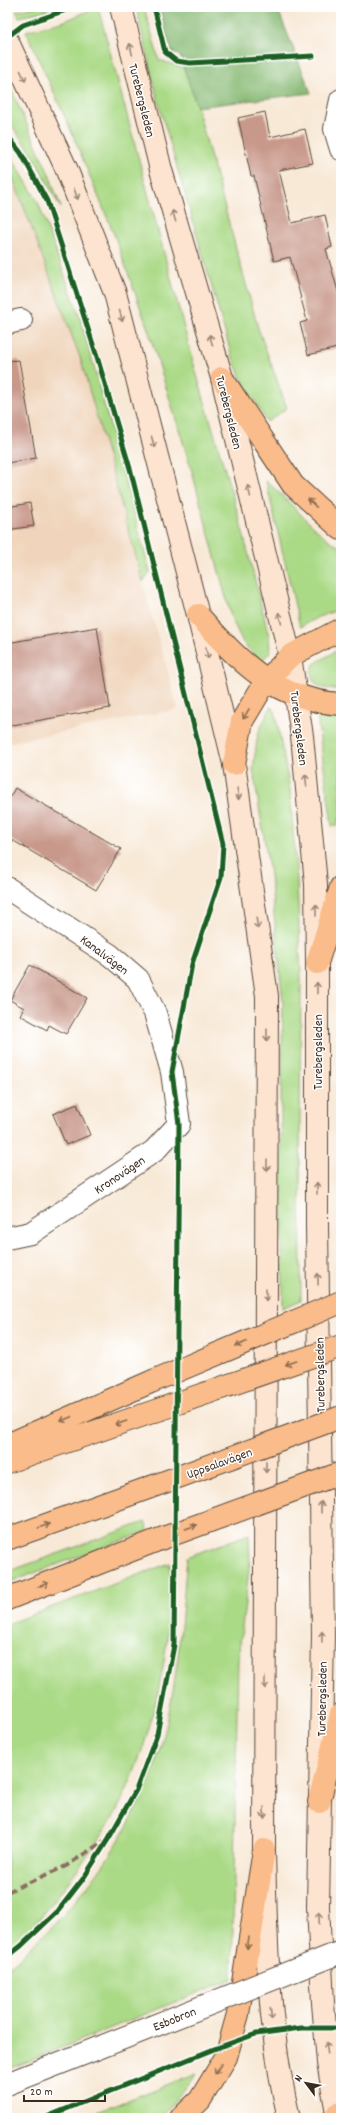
<svg xmlns="http://www.w3.org/2000/svg" width="348" height="2125" font-family="Dekko,sans-serif">
	<rect width="100%" height="100%" fill="#fff"/>
	<filter id="ink" filterUnits="userSpaceOnUse"><feTurbulence type="fractalNoise" baseFrequency=".025" numOctaves="2"/><feDisplacementMap in="SourceGraphic" scale="8" xChannelSelector="R" yChannelSelector="G"/><feConvolveMatrix kernelMatrix="1 2 1 2 8 2 1 2 1" color-interpolation-filters="sRGB"/></filter>
	<filter id="wash" filterUnits="userSpaceOnUse"><feTurbulence type="fractalNoise" baseFrequency=".012" numOctaves="4" result="noise"/><feDisplacementMap in="SourceGraphic" scale="16" xChannelSelector="R" yChannelSelector="G"/><feGaussianBlur stdDeviation="0.9" result="paint"/><feColorMatrix in="noise" values="0 0 0 0 0 0 0 0 0 0 0 0 0 0 0 0 0 1.4 0 .05"/><feComposite in="paint" operator="in"/></filter>
	<g filter="url(#wash)">
		<rect width="100%" height="100%" fill="#f8e9d7"/>
		<path fill="#f0d5bc" d="M7 162 81 360 178 709 7 743Z"/>
		<path fill="#abda87" stroke="#738252" d="M35 7H60L19 17 16 11Z
			M98 7 194 365 240 521 269 636 270 652 261 662 244 644 232 620 191 468 148 329 114 234 69 126 26 31 62 22Z
			M136 7H144L159 60 184 68 197 107 258 328 287 408 267 422 240 376 231 353 159 105Z
			M7 80 49 174 61 208 30 151 7 119Z
			M7 149 38 202 81 320 150 572 143 582 81 360 7 162Z
			M266 481C292 502 312 531 341 548V609L318 617 300 627Z
			M341 648V689C326 689 315 690 311 673L314 664Z
			M271 707 275 711 290 790 297 880 301 980 300 1119 301 1300 283 1308 281 1105 283 1003 270 875 253 769 258 733Z
			M317 716 341 718V816L336 826H332Z
			M145 1522 148 1531 7 1583V1572Z
			M341 1528V1634L338 1529Z
			M249 1534 250 1562 238 1660 232 1979 7 2070V1968C83 1906 146 1819 167 1722 179 1668 182 1612 187 1557Z
			M170 1563C175 1639 152 1744 116 1812 110 1824 100 1836 93 1847 67 1885 40 1922 7 1953V1624Z
			M197 2073 169 2109 159 2118H82Z"/>
		<path fill="#88ba74" stroke="#627249" d="M159 7H277L311 93 197 107 180 56 171 51Z"/>
		<g id="blocks">
			<path fill="#c8988a" d="M265 112 270 137 305 129 313 163 279 170 292 223 325 215 332 247 326 249 341 302V347L308 355 300 323 307 321 290 257 274 261 254 176H251L238 118Z
				M19 360 36 458 7 463V361Z
				M30 503 34 526 7 530V507Z
				M97 627 110 708 7 726V643Z
				M15 788 121 849 96 890 7 837V802Z
				M30 965 87 998 66 1034 49 1025 47 1030 20 1015 24 1008 10 1000Z
				M77 1104 90 1135 66 1145 53 1114Z"/>
		</g>
	</g>
	<g filter="url(#ink)">
		<use href="#blocks" fill-opacity="0" stroke="#57473a" stroke-width="1"/>
		<g fill="none" stroke-linecap="round" stroke-linejoin="round">
			<defs>
				<path id="minor" d="M341 100 335 129 341 149
					M7 323 21 320
					M7 888 110 955 138 979 155 1013 172 1072 179 1124 154 1151 31 1233 7 1238"/>
				<path id="secondary" d="M121 7 161 170 222 378 290 656 302 736 316 884 317 963V1227L323 1635 318 1907 323 2003 328 2063 338 2118
					M7 40 66 168 115 293 198 615 234 764 267 996 264 1850C266 1940 268 2030 289 2118"/>
				<path id="motorway" d="M222 378 293 485 341 529
					M198 615C240 662 275 700 341 704
					M234 764 242 721 266 681 290 656 341 629
					M317 963 341 887
					M7 1445 153 1381
					M7 1462 158 1410
					M7 1539 151 1487
					M7 1599 155 1541
					M319 1802 341 1714
					M181 2118 200 2100 226 2057 238 2014 264 1850
					M334 2118 337 2114"/>
			</defs>
			<use href="#minor" stroke="#57473a" stroke-width="24"/>
			<use href="#secondary" stroke="#57473a" stroke-width="24"/>
			<use href="#motorway" stroke="#57473a" stroke-width="24"/>
			<use href="#minor" stroke="#fff" stroke-width="22"/>
			<use href="#secondary" stroke="#fde4d0" stroke-width="22"/>
			<use href="#motorway" stroke="#f9bc8a" stroke-width="22"/>
			<defs>
				<path id="tertiary-bridge" d="M7 2084 341 1952"/>
				<path id="motorway-bridge" d="M153 1381 341 1302
					M158 1410 341 1346
					M151 1487 341 1417
					M155 1541 341 1473"/>
			</defs>
			<use href="#tertiary-bridge" stroke="#57473a" stroke-width="24" stroke-linecap="butt"/>
			<use href="#motorway-bridge" stroke="#57473a" stroke-width="24" stroke-linecap="butt"/>
			<use href="#tertiary-bridge" stroke="#fff" stroke-width="22"/>
			<use href="#motorway-bridge" stroke="#f9bc8a" stroke-width="22"/>
			<path stroke="#8d6e63" stroke-width="4" stroke-dasharray="8 4" stroke-linecap="butt" d="M7 1892 66 1866 104 1841"/>
			<defs>
				<path id="cycleway" d="M154 7 165 52 176 61 190 63 313 56
					M7 37 23 25 75 7
					M7 135 21 153 47 201 98 360 131 472 223 844 221 877 192 964 172 1072 179 1124 174 1645 157 1734 136 1790 109 1838 83 1879 58 1911 21 1946 7 1957
					M44 2118 214 2049 256 2034 301 2028H341"/>
			</defs>
			<use href="#cycleway" stroke="#fff" stroke-width="8"/>
			<use href="#cycleway" stroke="#1b5e20" stroke-width="5"/>
		</g>
		<defs><path id="oneway-shaft" d="M-6 0H5M1.5-3L5.5 0L1.5 3" fill="none" stroke-width="1.6" stroke-linecap="round" stroke-linejoin="round"/></defs>
		<g stroke="#9c8777">
			<use href="#oneway-shaft" transform="translate(131 49) rotate(-103)"/>
			<use href="#oneway-shaft" transform="translate(23 76) rotate(65)"/>
			<use href="#oneway-shaft" transform="translate(76 194) rotate(69)"/>
			<use href="#oneway-shaft" transform="translate(174 216) rotate(-106)"/>
			<use href="#oneway-shaft" transform="translate(121 316) rotate(75)"/>
			<use href="#oneway-shaft" transform="translate(211 340) rotate(-106)"/>
			<use href="#oneway-shaft" transform="translate(153 442) rotate(75)"/>
			<use href="#oneway-shaft" transform="translate(249 491) rotate(-104)"/>
			<use href="#oneway-shaft" transform="translate(280 618) rotate(-104)"/>
			<use href="#oneway-shaft" transform="translate(207 653) rotate(78)"/>
			<use href="#oneway-shaft" transform="translate(306 780) rotate(-96)"/>
			<use href="#oneway-shaft" transform="translate(238 794) rotate(82)"/>
			<use href="#oneway-shaft" transform="translate(316 910) rotate(-91)"/>
			<use href="#oneway-shaft" transform="translate(257 923) rotate(82)"/>
			<use href="#oneway-shaft" transform="translate(317 988) rotate(-90)"/>
			<use href="#oneway-shaft" transform="translate(267 1035) rotate(90)"/>
			<use href="#oneway-shaft" transform="translate(267 1165) rotate(90)"/>
			<use href="#oneway-shaft" transform="translate(317 1188) rotate(-90)"/>
			<use href="#oneway-shaft" transform="translate(318 1279) rotate(-91)"/>
			<use href="#oneway-shaft" transform="translate(266 1295) rotate(90)"/>
			<use href="#oneway-shaft" transform="translate(266 1467) rotate(90)"/>
			<use href="#oneway-shaft" transform="translate(321 1507) rotate(-91)"/>
			<use href="#oneway-shaft" transform="translate(322 1637) rotate(-89)"/>
			<use href="#oneway-shaft" transform="translate(265 1683) rotate(90)"/>
			<use href="#oneway-shaft" transform="translate(264 1813) rotate(90)"/>
			<use href="#oneway-shaft" transform="translate(319 1918) rotate(-93)"/>
			<use href="#oneway-shaft" transform="translate(271 2014) rotate(83)"/>
			<use href="#oneway-shaft" transform="translate(327 2048) rotate(-96)"/>
		</g>
		<g stroke="#906c4f">
			<use href="#oneway-shaft" transform="translate(312 503) rotate(-136)"/>
			<use href="#oneway-shaft" transform="translate(246 714) rotate(121)"/>
			<use href="#oneway-shaft" transform="translate(241 1344) rotate(157)"/>
			<use href="#oneway-shaft" transform="translate(291 1363) rotate(161)"/>
			<use href="#oneway-shaft" transform="translate(66 1419) rotate(157)"/>
			<use href="#oneway-shaft" transform="translate(121 1423) rotate(161)"/>
			<use href="#oneway-shaft" transform="translate(44 1526) rotate(-20)"/>
			<use href="#oneway-shaft" transform="translate(191 1527) rotate(-20)"/>
			<use href="#oneway-shaft" transform="translate(43 1585) rotate(-22)"/>
			<use href="#oneway-shaft" transform="translate(248 1943) rotate(99)"/>
			<use href="#oneway-shaft" transform="translate(218 2069) rotate(121)"/>
		</g>
	</g>
	<g text-anchor="middle" stroke-width="3" stroke-linejoin="round" paint-order="stroke">
		<g font-size="13" fill="#3b2a1e" stroke="#fff">
			<text transform="translate(143 100) rotate(76)" y="5">Turebergsleden</text>
			<text transform="translate(230 412) rotate(76)" y="5">Turebergsleden</text>
			<text transform="translate(300 728) rotate(83)" y="5">Turebergsleden</text>
			<text transform="translate(105 954) rotate(37)" y="5">Kanalvägen</text>
			<text transform="translate(317 1052) rotate(-90)" y="5">Turebergsleden</text>
			<text transform="translate(119 1174) rotate(-34)" y="5">Kronovägen</text>
			<text transform="translate(319 1375) rotate(-91)" y="5">Turebergsleden</text>
			<text transform="translate(219 1462) rotate(-20)" y="5">Uppsalavägen</text>
			<text transform="translate(321 1699) rotate(-89)" y="5">Turebergsleden</text>
			<text transform="translate(174 2018) rotate(-22)" y="5">Esbobron</text>
		</g>
	</g>
	<rect width="348" height="2125" fill="none" stroke="#fff" stroke-width="24"/>
	<g transform="translate(306 2083) rotate(302)" stroke="#ffffff" stroke-width="3" paint-order="stroke">
	<path d="M0-3L7 15L0 10L-7 15Z" fill="#3b2a1e"/>
	<text y="-6" font-size="11" font-weight="bold" text-anchor="middle" fill="#3b2a1e">N</text>
	</g>
	<path d="M24 2095v6h81v-6" fill="none" stroke="#3b2a1e" stroke-width="2"/>
	<text x="30" y="2095" font-size="12" fill="#3b2a1e" stroke="#ffffff" stroke-width="3" paint-order="stroke">20 m</text>
</svg>
